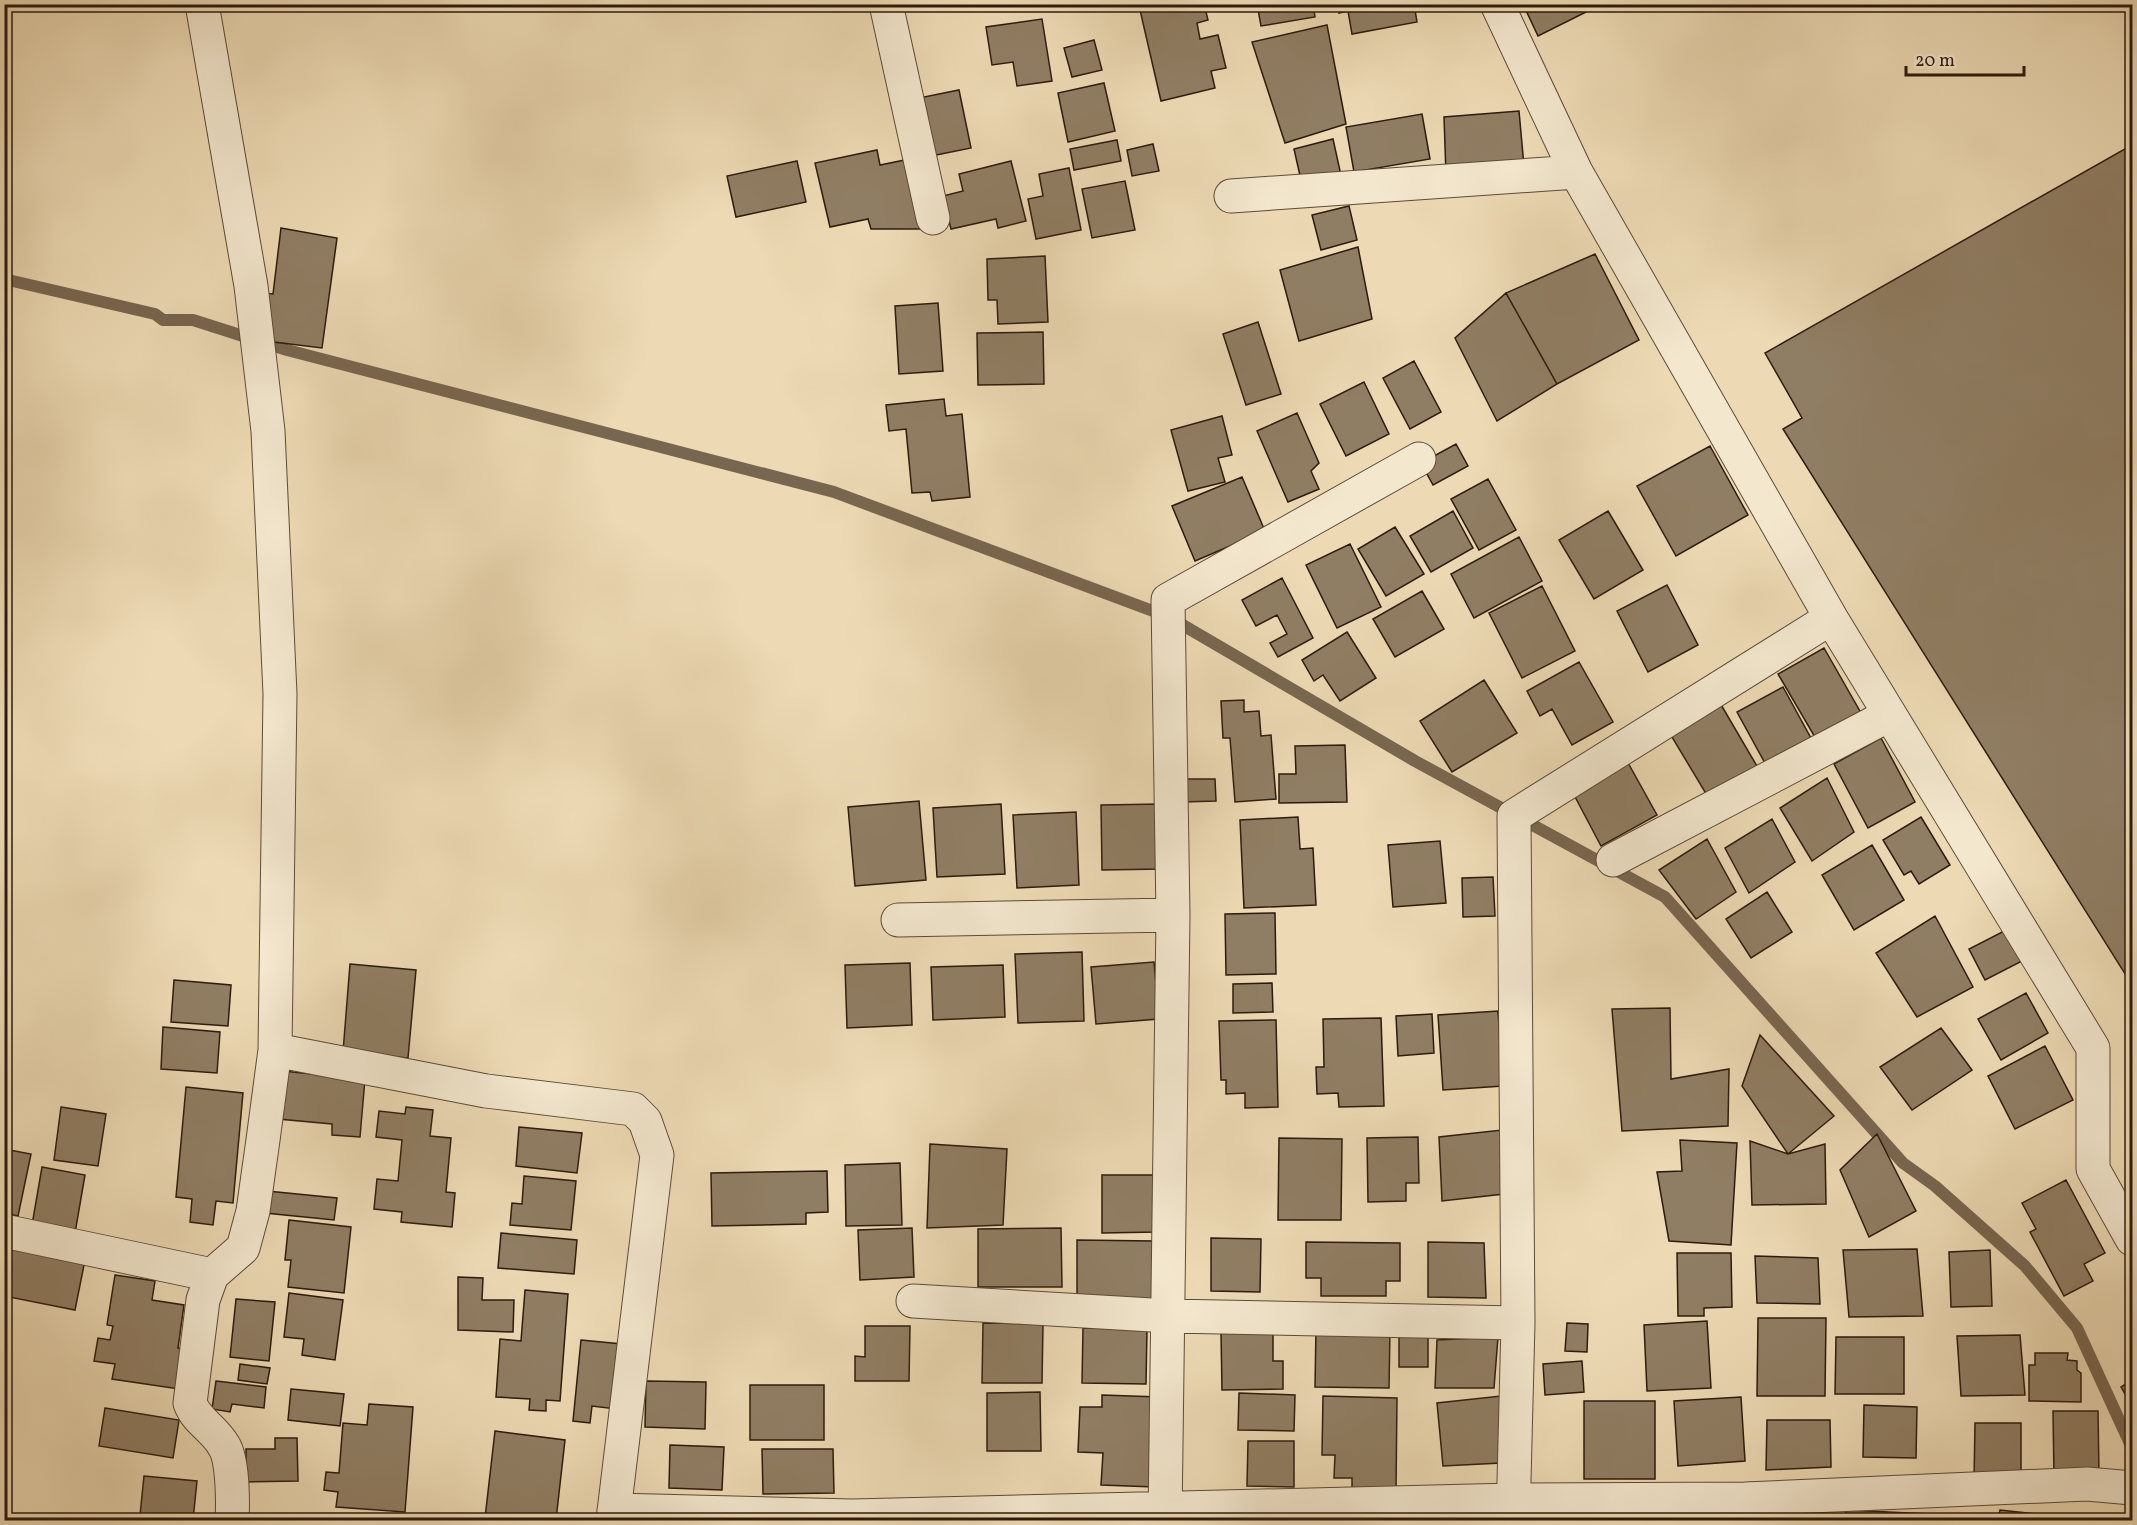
<svg xmlns="http://www.w3.org/2000/svg" width="2137" height="1525" font-family="Vollkorn,serif">
	<rect width="100%" height="100%" fill="#eddab4"/>
	<filter id="stains"><feTurbulence type="fractalNoise" baseFrequency=".00333" numOctaves="4"/><feColorMatrix values="0 0 0 0 .2 0 0 0 0 .09 0 0 0 0 .02 0 0 0 .5 -.17"/></filter>
	<radialGradient id="worn" r=".72"><stop offset=".6" stop-color="#630" stop-opacity="0"/><stop offset="1" stop-color="#630" stop-opacity=".3"/></radialGradient>
	<g fill="none" stroke-linecap="round" stroke-linejoin="round">
		<path stroke="#786750" stroke-width="12" d="M4 279 155 314 163 320H193L287 350 834 492 1169 617 1415 761 1665 897 1903 1163 1935 1186 2025 1266 2077 1328 2132 1448"/>
	</g>
	<path fill="#907e64" stroke="#2c1b0e" stroke-width="1.5" d="M944 4H991V5L945 10Z
		M1165 4H1204L1208 20 1197 23 1200 39 1218 35 1226 68 1211 71 1215 88 1161 101 1140 10Z
		M1257 4H1313L1315 17 1261 26Z
		M1338 4H1414L1417 22 1352 34 1348 11 1339 13Z
		M1523 4H1595L1596 7 1538 36Z
		M1042 19 1052 81 1017 86 1013 62 992 65 986 27Z
		M1327 25 1346 124 1285 143 1252 42Z
		M1094 40 1102 70 1072 77 1064 48Z
		M1104 83 1115 131 1068 142 1058 93Z
		M959 90 971 148 931 156 919 98Z
		M1519 111 1524 166 1446 175 1444 117Z
		M1422 114 1430 159 1354 172 1346 127Z
		M1333 139 1342 180 1303 189 1294 149Z
		M1117 140 1121 161 1074 170 1070 149Z
		M1153 144 1159 171 1132 176 1127 150Z
		M2130 146 2132 151V985L1783 429 1802 418 1765 353Z
		M877 150 880 165 905 160 920 229H871L868 219 830 227 815 163Z
		M797 161 806 202 736 217 727 176Z
		M1011 161 1026 221 998 228 996 219 951 229 943 196 963 191 959 174Z
		M1069 168 1081 230 1036 239 1028 199 1043 196 1039 174Z
		M1125 181 1135 230 1092 238 1082 189Z
		M1349 206 1357 240 1321 250 1312 215Z
		M281 228 337 238 322 348 274 342 265 293 273 294Z
		M1358 247 1372 319 1299 341 1280 270Z
		M1595 254 1639 340 1557 384 1506 293Z
		M1045 256 1048 322 998 324 997 300H988L987 259Z
		M1506 293 1557 384 1497 421 1455 338Z
		M938 303 943 371 899 374 895 306Z
		M1258 322 1281 394 1246 405 1223 334Z
		M1043 332 1044 384 978 385 977 333Z
		M1414 361 1441 412 1410 429 1383 378Z
		M1364 382 1389 434 1346 456 1320 404Z
		M944 399 946 416 962 414 970 497 932 501 930 492 912 493 906 429 889 431 886 405Z
		M1297 413 1319 463 1311 471 1319 489 1288 502 1257 431Z
		M1222 416 1232 455 1218 458 1225 482 1188 491 1171 430Z
		M1456 444 1468 466 1433 485 1421 463Z
		M1710 446 1748 515 1676 556 1637 486Z
		M1242 477 1265 531 1195 561 1172 506Z
		M1488 479 1516 530 1479 550 1451 499Z
		M1453 511 1473 548 1431 572 1410 536Z
		M1608 511 1643 570 1594 599 1559 540Z
		M1395 527 1424 574 1386 596 1358 549Z
		M1519 537 1542 581 1474 618 1451 574Z
		M1350 544 1381 607 1337 628 1306 565Z
		M1282 578 1313 638 1278 657 1270 643 1287 634 1277 615 1256 626 1242 600Z
		M1667 585 1698 645 1648 672 1617 611Z
		M1542 586 1575 651 1522 678 1489 613Z
		M1422 591 1444 629 1395 657 1373 619Z
		M1347 632 1376 678 1340 701 1323 675 1314 681 1302 660Z
		M1824 648 1861 713 1816 739 1778 674Z
		M1579 662 1613 722 1572 745 1552 709 1540 716 1527 691Z
		M1484 680 1517 733 1452 772 1420 721Z
		M1783 687 1812 740 1766 765 1737 712Z
		M1244 700V712L1259 711 1261 736 1271 735 1276 799 1235 802 1230 738H1223L1221 701Z
		M1720 703 1761 773 1711 802 1669 732Z
		M1881 738 1915 802 1868 828 1834 764Z
		M1345 745 1347 802 1279 803V774H1296L1295 746Z
		M1627 761 1657 815 1601 846 1572 791Z
		M1827 778 1854 832 1812 861 1780 808Z
		M1183 779H1215L1216 801 1183 802Z
		M919 801 926 880 855 886 848 807Z
		M1001 804 1005 874 937 877 933 808Z
		M1160 804 1161 869 1102 870 1101 805Z
		M1076 812 1079 885 1017 888 1013 815Z
		M1298 817 1300 849 1313 848 1316 905 1244 908 1240 820Z
		M1921 817 1950 865 1919 884 1911 871 1904 875 1883 840Z
		M1772 819 1795 862 1749 893 1725 848Z
		M1707 839 1736 892 1696 919 1659 870Z
		M1440 841 1446 903 1393 907 1388 845Z
		M1872 845 1904 900 1854 930 1822 875Z
		M1493 877 1495 916 1463 917 1462 878Z
		M1767 892 1792 932 1751 958 1726 919Z
		M1275 913 1276 974 1226 975 1225 914Z
		M1935 916 1973 987 1917 1017 1876 953Z
		M2010 928 2026 959 1985 980 1969 949Z
		M1082 952 1084 1021 1018 1023 1015 954Z
		M1154 962 1159 1019 1096 1024 1091 967Z
		M910 963 912 1025 847 1028 845 965Z
		M350 964 416 970 408 1058 343 1052Z
		M1003 965 1005 1017 933 1020 931 967Z
		M174 980 231 985 228 1026 171 1022Z
		M1272 983 1273 1012 1233 1013V984Z
		M2026 993 2048 1033 2001 1060 1978 1019Z
		M1670 1008 1671 1079 1729 1069 1728 1126 1622 1131 1612 1009Z
		M1498 1011 1503 1086 1443 1090 1438 1015Z
		M1432 1014 1434 1053 1398 1056 1396 1016Z
		M1381 1018 1384 1106 1339 1107 1338 1093 1317 1094 1316 1067H1324L1323 1019Z
		M1276 1020 1278 1107 1245 1108V1093L1226 1094V1080H1221L1219 1021Z
		M163 1027 220 1032 217 1073 161 1069Z
		M1941 1028 1972 1070 1912 1110 1880 1067Z
		M1760 1035 1834 1116 1788 1154 1742 1086Z
		M2045 1046 2073 1100 2015 1129 1988 1076Z
		M282 1071 365 1079 360 1137 332 1135V1124L278 1119Z
		M186 1087 243 1093 233 1203 216 1201 213 1225 190 1222 192 1199 176 1197Z
		M61 1107 106 1114 98 1166 54 1160Z
		M406 1107 433 1110 430 1136 451 1138 446 1192 455 1193 452 1227 401 1222 402 1212 374 1209 377 1179 398 1181 402 1140 376 1137 379 1111 405 1114Z
		M519 1127 582 1133 577 1173 516 1166Z
		M1502 1130 1504 1194 1442 1201 1439 1137Z
		M1877 1134 1916 1211 1869 1237 1840 1170Z
		M1418 1137 1419 1183H1406V1201L1368 1202 1367 1138Z
		M1279 1138 1342 1139 1341 1220H1278Z
		M1680 1140 1737 1143 1731 1245 1669 1241 1657 1172 1682 1171Z
		M1750 1141 1788 1154 1825 1144 1826 1204 1752 1205Z
		M930 1144 1007 1149 1003 1225 927 1228Z
		M4 1149 31 1154 18 1216 4 1213Z
		M900 1163 902 1225 846 1226 845 1165Z
		M42 1167 85 1175 75 1233 32 1225Z
		M827 1171 828 1212 806 1213V1224L712 1226 711 1173Z
		M1102 1175H1157V1232L1102 1233Z
		M524 1176 576 1181 571 1230 510 1225 512 1203 522 1204Z
		M2066 1180 2105 1253 2084 1264 2093 1281 2064 1296 2030 1232 2036 1229 2022 1203Z
		M267 1191 337 1198 334 1220 265 1213Z
		M289 1220 351 1227 344 1293 288 1287 291 1260H285Z
		M912 1228 914 1277 860 1280 858 1230Z
		M1061 1228 1062 1287H978V1229Z
		M501 1233 577 1240 574 1274 498 1268Z
		M1211 1238 1261 1239 1260 1292 1211 1291Z
		M1077 1240 1154 1241V1300L1077 1299Z
		M1306 1242 1400 1243V1281H1386V1296H1321V1278H1306Z
		M1428 1242 1484 1243 1486 1298 1428 1297Z
		M4 1244 85 1260 75 1310 4 1296Z
		M1917 1249 1923 1316 1849 1317 1843 1250Z
		M1990 1250 1992 1306 1951 1307 1949 1252Z
		M1677 1253H1731L1732 1307 1704 1308V1316H1678Z
		M1755 1256 1818 1258 1820 1304 1757 1303Z
		M115 1275 155 1281 152 1300 184 1305 178 1348 185 1349 179 1389 112 1379 115 1364 94 1361 98 1338 110 1340 113 1326 107 1325Z
		M458 1277 483 1278 482 1300H514L513 1332 458 1330Z
		M525 1290 568 1294 560 1401 546 1400V1411L529 1410 530 1399 496 1397 500 1339 521 1341Z
		M289 1293 343 1300 335 1360 302 1355 304 1339 284 1337Z
		M236 1299 275 1302 269 1361 230 1357Z
		M1758 1318H1826L1825 1396H1757Z
		M1707 1321 1711 1388 1647 1391 1644 1325Z
		M983 1323 1043 1324 1042 1383H982Z
		M1567 1323 1588 1324 1587 1352 1565 1351Z
		M865 1326H910L909 1381H855V1356L865 1357Z
		M1083 1328 1147 1329 1146 1384 1082 1383Z
		M1316 1328 1390 1329 1389 1388 1315 1387Z
		M1273 1332V1361H1283V1389L1222 1390 1221 1333Z
		M2020 1335 2025 1395 1961 1396 1957 1336Z
		M1428 1336V1367H1399V1337Z
		M1498 1337 1494 1388H1435L1437 1340Z
		M1836 1337H1904V1394H1835Z
		M581 1340 622 1344 616 1409 592 1406 590 1423 573 1421Z
		M2035 1353H2068L2067 1360 2077 1361V1370L2081 1373V1402L2029 1401V1365H2035Z
		M1582 1361 1584 1392 1545 1395 1543 1364Z
		M240 1364 270 1368 267 1384 238 1380Z
		M2132 1380V1406L2121 1387Z
		M216 1381 266 1387 264 1408 232 1404 230 1412 212 1409Z
		M646 1381 706 1382 705 1429 645 1427Z
		M750 1385H824V1440H750Z
		M291 1389 344 1394 340 1426 288 1420Z
		M1040 1392 1041 1451H987V1393Z
		M1239 1393 1295 1395 1294 1431 1238 1430Z
		M1102 1395 1159 1397 1155 1487 1101 1485 1103 1453 1078 1452 1080 1407H1102Z
		M1323 1396 1397 1398 1396 1490 1352 1489V1478H1334L1335 1455H1322Z
		M1501 1396V1463L1443 1466 1437 1403Z
		M1741 1397 1745 1461 1678 1466 1674 1401Z
		M1584 1401H1655V1479H1584Z
		M369 1404 413 1407 405 1512 336 1507 338 1492 324 1490 326 1472 339 1473 343 1423 367 1425Z
		M1864 1405 1917 1407 1916 1458 1863 1457Z
		M105 1408 179 1420 173 1458 99 1446Z
		M2053 1411H2098L2099 1475 2054 1476Z
		M1767 1420H1830L1831 1467 1766 1470Z
		M1975 1423H2021V1482L1974 1481Z
		M495 1431 565 1440 556 1520 485 1518Z
		M275 1438H297L298 1481 246 1482V1449H275Z
		M1248 1441H1294V1487L1247 1486Z
		M670 1445 724 1447 722 1490 669 1488Z
		M762 1449H833L834 1493 763 1494Z
		M144 1476 197 1481 193 1520H131V1515H140Z
		M1635 1508V1520H1554V1509Z
		M1846 1510 1973 1516V1520H1845Z
		M2000 1510 2080 1519V1520H1998Z
		M1737 1511V1520H1654V1515Z
		M1773 1517 1812 1518V1520H1773Z
		M258 1518 317 1520H258Z"/>
	<g fill="none" stroke-linecap="round" stroke-linejoin="round">
		<defs>
			<path id="street" d="M202 4 251 286 268 431 280 694 275 1050 263 1140 253 1211 243 1248 212 1275 203 1300 190 1403C197 1422 214 1428 224 1446 233 1460 233 1503 232 1520
				M886 4 933 218
				M1497 4 1576 172 1831 618 2093 1048V1169L2132 1239
				M1231 196 1576 172
				M1613 860 1889 715
				M898 920 1173 915
				M275 1050 486 1091 633 1109 645 1121 657 1155 613 1520
				M4 1231 212 1275
				M913 1301 1169 1316 1518 1323
				M614 1510 852 1516 1513 1500 1745 1499 2087 1484 2132 1488
				M1165 1520 1173 915 1168 600 1419 459
				M1513 1520 1518 1323 1514 816 1831 618"/>
		</defs>
		<use href="#street" stroke="#5c4b38" stroke-width="35"/>
		<use href="#street" stroke="#f3e7ce" stroke-width="33"/>
	</g>
	<rect width="2137" height="1525" fill="none" stroke="#eddab4" stroke-width="24"/>
	<rect x="6" y="6" width="2125" height="1513" fill="none" stroke="#2c1b0e" stroke-width="3"/>
	<rect x="12" y="12" width="2113" height="1501" fill="none" stroke="#2c1b0e" stroke-width="1.5"/>
	<path d="M1906 66v9h118v-9" fill="none" stroke="#2c1b0e" stroke-width="3"/>
	<text x="1915" y="66" font-size="18" fill="#2c1b0e" stroke="#f3e7ce" stroke-width="4.5" paint-order="stroke">20 m</text>
	<rect width="100%" height="100%" filter="url(#stains)"/>
	<rect width="100%" height="100%" fill="url(#worn)"/>
</svg>
